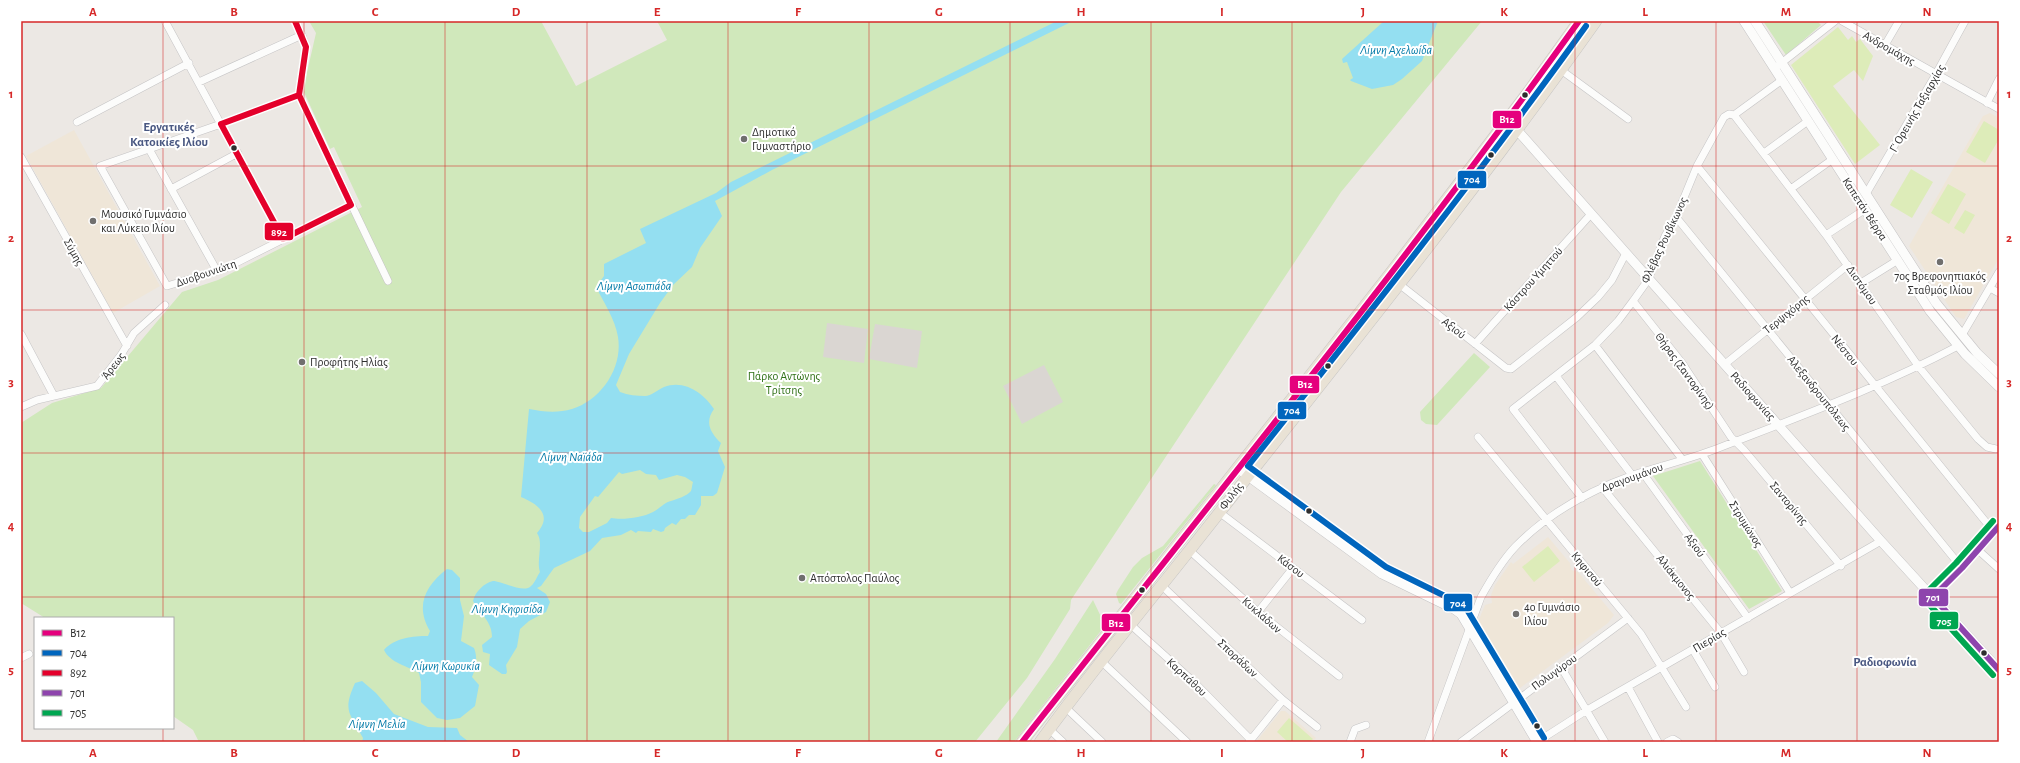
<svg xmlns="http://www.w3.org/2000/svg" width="2020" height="763" font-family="'Alegreya Sans',sans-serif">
	<rect width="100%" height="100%" fill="#ece8e4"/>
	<path fill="#efe6d8" d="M1990 113 1999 118V258L1964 319 1956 317 1909 246 1983 116Z
		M74 130 160 286 113 313 26 156Z
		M1548 537 1570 563 1571 570 1578 572 1614 615 1608 623 1516 691 1477 629V624L1485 605 1492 603 1491 595 1495 585 1511 562 1513 564Z
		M1281 711H1285L1316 738 1312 742H1256Z"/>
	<path fill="#d0e8bb" d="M309 21H541L576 86 667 40 657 21H1482L1341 192 1071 600 1070 609 1027 678 975 742H199L193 730 173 716V618H45L21 603V423L52 403 101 388 182 292 218 280 362 207 334 147 330 149 303 90 316 33Z
		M1763 21H1817L1821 25 1786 55Z
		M1474 353 1490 367 1437 425 1426 424 1421 420 1420 412Z
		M1700 461 1782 591 1749 609 1653 476Z
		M1214 484 1216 485 1121 604 1119 603 1116 594 1118 590 1133 567 1142 558 1163 546Z
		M1093 600 1103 621 1100 632 1014 742H996L1055 659Z"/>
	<path fill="#ddecb9" d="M1838 27 1848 40 1852 36 1856 42 1860 39 1873 56 1863 81 1854 70 1833 86 1880 145 1855 164 1791 65Z
		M1984 121 1999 130V139L1985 163 1966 152Z
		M1911 169 1933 182 1912 218 1890 205Z
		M1948 184 1966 194 1949 224 1931 213Z
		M1965 210 1975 215 1964 234 1954 228Z
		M1548 546 1560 561 1534 582 1522 567Z
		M1289 718 1313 739 1310 742H1288L1277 732Z"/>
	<path fill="#dad6d2" d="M827 323 868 329 864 363 823 357Z
		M875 324 922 331 917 368 869 359Z
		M1044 365 1063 402 1022 424 1003 386Z"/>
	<path fill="#94dff1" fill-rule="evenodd" d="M1057 21H1073L772 170 715 201 722 216 700 248 692 267 673 285 660 303 629 354 616 385 620 392C628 395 637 396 645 396 651 396 659 389 664 387 685 379 704 394 714 409 704 423 711 433 721 443L718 451 725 467 717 493 713 496H701V505L695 515H689L685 519H681L676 525 672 523 665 528 664 531 661 532 653 529 651 532 638 531 636 533 631 530 621 535 602 538 590 551 554 568 541 586 537 588 546 594 550 602 546 612 529 621 520 629 517 647 506 665 507 672 506 674H502L489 665 490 654 483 652 482 645 492 637C492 621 480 614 473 601 475 592 484 583 493 581 502 581 524 594 531 586 535 583 537 576 540 572 536 560 544 543 537 533 553 515 538 504 521 497L529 409C544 412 558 413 572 409 601 400 623 368 618 337 615 319 604 303 596 287L604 276V264L646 243 640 229 716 193 731 182ZM640 470 646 474 656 475 659 480 677 475 685 477 693 482C692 485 692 488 691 491 687 496 677 499 671 501 665 502 659 509 653 512 642 518 622 520 611 518L607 523 589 532H583L579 528 580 517 595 496 598 497 619 472 622 474Z
		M1384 21H1438L1422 61 1402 79 1393 85 1372 89 1351 81 1350 80 1353 78 1347 62 1343 63 1342 59Z
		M447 569 452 570 460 578V600L464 616 461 641 474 648C478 658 476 668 472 677L479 685 475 706 460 718 447 720 437 718 421 702V682L419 673C408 666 390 663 384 650 394 638 413 636 428 636L430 631C415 606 425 586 447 569Z
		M362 681 376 693 394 714 428 727 457 728 460 735 469 742H362L363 738C350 713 342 712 355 683Z"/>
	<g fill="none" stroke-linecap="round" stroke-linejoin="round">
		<defs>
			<path id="minor" d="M165 21 283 239
				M295 21 302 35 306 47 299 95 388 281
				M1842 21 1999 109
				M1885 45 1899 21
				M1775 68 1835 21
				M1561 70 1628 119
				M199 82 302 35
				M299 95 221 124 100 166 167 286 226 268 351 205
				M1987 103 1999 79
				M1734 115 1826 235 1919 367 1978 439 1987 447 1996 449
				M77 122 189 63
				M149 149 217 271
				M1764 153 1808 121
				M21 157 127 346
				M1697 166 1994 532
				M1792 188 1833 159
				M171 189 238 153
				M1866 194 1936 74 1965 21
				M1676 217 1962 568
				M1826 235 1864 210
				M1861 283 1898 260
				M1399 284 1506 368 1511 369 1577 317 1598 297 1612 280 1626 253
				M1990 288 1999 293
				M1633 301 1682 363 1731 437 1744 450 1841 566
				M21 334 54 396
				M1962 335 1999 272
				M1475 344 1591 214
				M1595 345 1682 459
				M1725 364 1848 265
				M1556 376 1632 475
				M21 407 37 400 97 386 121 355 134 333 165 305
				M1478 437 1641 634 1686 707
				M1702 454 1790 593
				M1642 472 1748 618
				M1602 487 1721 633 1744 672
				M1582 498 1513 409 1595 345 1618 321 1633 301 1648 280 1665 236 1676 217 1697 166 1724 117 1729 114 1734 115 1782 80
				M1219 512 1362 620
				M1189 550 1258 612 1339 676
				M1978 550 1999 569
				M1161 585 1283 700 1317 727
				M1933 597 1962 568 1999 526
				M1258 612 1293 568
				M1121 616 1194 682 1251 740
				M1693 650 1715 687
				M21 658 29 654
				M1101 661 1187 742
				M1561 667 1605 742
				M1628 687 1658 742
				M1065 707 1102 742
				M1049 729 1063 742
				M1249 742 1283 700
				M1350 742 1355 729 1366 725
				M1428 742 1481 597C1491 579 1501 562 1515 547 1547 514 1591 490 1633 475 1661 466 1689 459 1716 449 1798 417 1881 387 1958 346
				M1461 742 1628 618
				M1537 742 1587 710 1881 541
				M1667 742 1673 739 1678 742"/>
			<path id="tertiary" d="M1744 21 1930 311 1965 354 1999 387
				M1755 21 1936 303 1977 353 1999 374
				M1506 121 1517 130 1881 541 1999 670
				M1237 468 1382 574 1454 609 1461 614 1537 742"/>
			<path id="primary" d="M1022 742 1389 275 1526 95 1579 21
				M1040 742C1087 677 1139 614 1189 551 1327 376 1467 203 1596 21"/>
		</defs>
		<use href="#minor" stroke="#c5c4c5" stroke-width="8"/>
		<use href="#tertiary" stroke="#c5c4c5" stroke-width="10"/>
		<use href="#primary" stroke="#c6c5c4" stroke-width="12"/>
		<use href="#minor" stroke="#fcfcfb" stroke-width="7"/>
		<use href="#tertiary" stroke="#fcfcfb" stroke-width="9"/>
		<use href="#primary" stroke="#e9e2d5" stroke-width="11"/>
		<defs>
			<path id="bus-1" d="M1022 742C1210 503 1402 268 1579 21"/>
			<path id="bus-2" d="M1544 738 1466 608 1457 602 1386 567 1248 466C1363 321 1478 176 1586 26"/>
			<path id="bus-3" d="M295 21 306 47 299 95
				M299 95 351 205 283 239 221 124Z"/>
			<path id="bus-4" d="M1999 526 1962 568 1933 597 1999 670"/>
			<path id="bus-5" d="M1993 521 1956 563 1927 592 1925 597 1927 602 1993 675"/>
		</defs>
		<use href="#bus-1" stroke="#fff" stroke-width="9"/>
		<use href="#bus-2" stroke="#fff" stroke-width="9"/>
		<use href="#bus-3" stroke="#fff" stroke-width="9"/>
		<use href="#bus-4" stroke="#fff" stroke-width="9"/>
		<use href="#bus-5" stroke="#fff" stroke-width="9"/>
		<use href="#bus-1" stroke="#e5007d" stroke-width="6"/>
		<use href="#bus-2" stroke="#0065bd" stroke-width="6"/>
		<use href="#bus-3" stroke="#e4002b" stroke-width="6"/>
		<use href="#bus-4" stroke="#8e44ad" stroke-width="6"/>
		<use href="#bus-5" stroke="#00a651" stroke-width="6"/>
	</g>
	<path fill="none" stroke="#d62828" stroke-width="1" stroke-opacity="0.55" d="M163 21V618M304 21V742M445 21V742M587 21V742M728 21V742M869 21V742M1010 21V742M1151 21V742M1292 21V742M1433 21V742M1575 21V742M1716 21V742M1857 21V742M21 166H1999M21 310H1999M21 453H1999M21 597H1999M163 728V742"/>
	<g fill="#2e2e2e" stroke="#fff" stroke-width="1.5">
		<circle cx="1525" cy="95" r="3.5"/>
		<circle cx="234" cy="148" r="3.5"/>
		<circle cx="1491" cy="155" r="3.5"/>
		<circle cx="1328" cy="366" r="3.5"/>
		<circle cx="1309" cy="511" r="3.5"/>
		<circle cx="1142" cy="590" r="3.5"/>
		<circle cx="1984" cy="653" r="3.5"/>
		<circle cx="1537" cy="726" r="3.5"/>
	</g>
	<g fill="#706f6e" stroke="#fff" stroke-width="1.5">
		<circle cx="744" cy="139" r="4"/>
		<circle cx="93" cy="221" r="4"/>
		<circle cx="1940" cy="262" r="4"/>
		<circle cx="302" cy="362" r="4"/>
		<circle cx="802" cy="578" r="4"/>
		<circle cx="1516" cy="614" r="4"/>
	</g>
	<g text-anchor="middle" stroke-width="4" stroke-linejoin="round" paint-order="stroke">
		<g font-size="12" fill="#2e2e2e" stroke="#fff">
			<text transform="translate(1889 48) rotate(29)" y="4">Ανδρομάχης</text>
			<text transform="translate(1917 108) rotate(-60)" y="4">Γ' Ορεινής Ταξιαρχίας</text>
			<text transform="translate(1865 209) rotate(57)" y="4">Καπετάν Βέρρα</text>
			<text transform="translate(1664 240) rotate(-65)" y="4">Φλέβας Ρουβίκωνος</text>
			<text transform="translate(74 252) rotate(61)" y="4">Σύμης</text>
			<text transform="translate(206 273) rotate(-19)" y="4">Δυοβουνιώτη</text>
			<text transform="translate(1533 279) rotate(-48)" y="4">Κάστρου Υμηττού</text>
			<text transform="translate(1862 285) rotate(55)" y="4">Διστόμου</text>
			<text transform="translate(1786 314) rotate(-39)" y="4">Τερψιχόρης</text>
			<text transform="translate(1454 328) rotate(38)" y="4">Αξιού</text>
			<text transform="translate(1845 350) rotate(51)" y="4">Νέστου</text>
			<text transform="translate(113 366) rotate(-53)" y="4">Άρεως</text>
			<text transform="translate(1685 371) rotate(54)" y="4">Θήρας (Σαντορίνης)</text>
			<text transform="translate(1819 393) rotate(51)" y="4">Αλεξανδρουπόλεως</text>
			<text transform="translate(1753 396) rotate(48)" y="4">Ραδιοφωνίας</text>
			<text transform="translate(1632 477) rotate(-20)" y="4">Δραγουμάνου</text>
			<text transform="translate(1231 496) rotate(-53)" y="4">Φυλής</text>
			<text transform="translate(1789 503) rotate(50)" y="4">Σαντορίνης</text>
			<text transform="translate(1746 524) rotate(58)" y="4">Στρυμώνος</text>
			<text transform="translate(1695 545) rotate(54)" y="4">Αξιού</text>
			<text transform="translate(1291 566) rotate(37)" y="4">Κάσου</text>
			<text transform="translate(1587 569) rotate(50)" y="4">Κηφισού</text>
			<text transform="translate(1676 577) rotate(51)" y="4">Αλιάκμονος</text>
			<text transform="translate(1262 615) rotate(41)" y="4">Κυκλάδων</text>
			<text transform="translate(1709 640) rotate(-31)" y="4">Πιερίας</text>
			<text transform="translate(1238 658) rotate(43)" y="4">Σποράδων</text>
			<text transform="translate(1554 672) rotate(-36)" y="4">Πολυγύρου</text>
			<text transform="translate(1187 677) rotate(43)" y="4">Καρπάθου</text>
		</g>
		<g font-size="12" fill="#2e2e2e" stroke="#fff" text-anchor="start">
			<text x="752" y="136">Δημοτικό<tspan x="752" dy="14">Γυμναστήριο</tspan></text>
			<text x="101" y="218">Μουσικό Γυμνάσιο<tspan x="101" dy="14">και Λύκειο Ιλίου</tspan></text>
			<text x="1940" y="280" text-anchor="middle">7ος Βρεφονηπιακός<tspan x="1940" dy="14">Σταθμός Ιλίου</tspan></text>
			<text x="310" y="366">Προφήτης Ηλίας</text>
			<text x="810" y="582">Απόστολος Παύλος</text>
			<text x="1524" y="611">4ο Γυμνάσιο<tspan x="1524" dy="14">Ιλίου</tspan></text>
		</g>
		<g font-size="12" fill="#307117" stroke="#fff">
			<text x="784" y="380">Πάρκο Αντώνης<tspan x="784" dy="14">Τρίτσης</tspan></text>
		</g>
		<g font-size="13" font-style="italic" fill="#067ca9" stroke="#fff">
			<text x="1396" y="54">Λίμνη Αχελωίδα</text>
			<text x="634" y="290">Λίμνη Ασωπιάδα</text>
			<text x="571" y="461">Λίμνη Ναϊάδα</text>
			<text x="507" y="613">Λίμνη Κηφισίδα</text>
			<text x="446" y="670">Λίμνη Κωρυκία</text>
			<text x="377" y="728">Λίμνη Μελία</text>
		</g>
		<g font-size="13" font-weight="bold" fill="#4a5882" stroke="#fff">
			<text x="169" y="131">Εργατικές<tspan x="169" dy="15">Κατοικίες Ιλίου</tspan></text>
			<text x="1885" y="666">Ραδιοφωνία</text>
		</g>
	</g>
	<g stroke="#fff" stroke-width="1.5">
		<rect x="1492" y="110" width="30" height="19" rx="4" fill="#e5007d"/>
		<rect x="1457" y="170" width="30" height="19" rx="4" fill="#0065bd"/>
		<rect x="264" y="222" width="30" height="19" rx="4" fill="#e4002b"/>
		<rect x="1289" y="375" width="31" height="19" rx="4" fill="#e5007d"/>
		<rect x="1277" y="401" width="30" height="19" rx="4" fill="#0065bd"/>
		<rect x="1918" y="588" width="31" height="19" rx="4" fill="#8e44ad"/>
		<rect x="1443" y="593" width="30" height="19" rx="4" fill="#0065bd"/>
		<rect x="1929" y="611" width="30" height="19" rx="4" fill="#00a651"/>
		<rect x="1101" y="613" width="30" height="19" rx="4" fill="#e5007d"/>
	</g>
	<g font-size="11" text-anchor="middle" font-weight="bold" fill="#fff">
		<text x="1507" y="123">Β12</text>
		<text x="1472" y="183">704</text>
		<text x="279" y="236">892</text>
		<text x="1305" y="388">Β12</text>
		<text x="1292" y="414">704</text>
		<text x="1933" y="601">701</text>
		<text x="1458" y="607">704</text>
		<text x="1944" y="625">705</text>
		<text x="1116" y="627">Β12</text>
	</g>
	<rect width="2020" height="763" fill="none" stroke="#ffffff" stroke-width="44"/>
	<rect x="34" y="617" width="140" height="112" fill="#ffffff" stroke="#ababab"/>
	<rect x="42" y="630" width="20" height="6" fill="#e5007d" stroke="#ababab"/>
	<text x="70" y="637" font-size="12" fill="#2e2e2e">Β12</text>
	<rect x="42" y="650" width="20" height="6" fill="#0065bd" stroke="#ababab"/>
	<text x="70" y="657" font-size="12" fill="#2e2e2e">704</text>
	<rect x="42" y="670" width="20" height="6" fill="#e4002b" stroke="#ababab"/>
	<text x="70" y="677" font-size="12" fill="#2e2e2e">892</text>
	<rect x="42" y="690" width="20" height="6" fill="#8e44ad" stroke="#ababab"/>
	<text x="70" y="697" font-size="12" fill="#2e2e2e">701</text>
	<rect x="42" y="710" width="20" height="6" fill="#00a651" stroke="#ababab"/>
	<text x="70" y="717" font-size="12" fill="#2e2e2e">705</text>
	<rect x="22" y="22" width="1976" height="719" fill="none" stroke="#d62828" stroke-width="1.5"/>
	<g font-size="13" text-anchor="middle" font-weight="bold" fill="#d62828">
		<text x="93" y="16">A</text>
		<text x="234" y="16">B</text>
		<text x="375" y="16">C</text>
		<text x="516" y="16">D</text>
		<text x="657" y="16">E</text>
		<text x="798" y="16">F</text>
		<text x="939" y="16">G</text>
		<text x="1081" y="16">H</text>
		<text x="1222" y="16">I</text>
		<text x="1363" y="16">J</text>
		<text x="1504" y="16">K</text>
		<text x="1645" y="16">L</text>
		<text x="1786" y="16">M</text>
		<text x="1927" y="16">N</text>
		<text x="11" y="98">1</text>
		<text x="2009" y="98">1</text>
		<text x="11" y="242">2</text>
		<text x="2009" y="242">2</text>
		<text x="11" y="386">3</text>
		<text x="2009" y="386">3</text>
		<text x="11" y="530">4</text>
		<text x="2009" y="530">4</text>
		<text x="11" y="674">5</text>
		<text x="2009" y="674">5</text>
		<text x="93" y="757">A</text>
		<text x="234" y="757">B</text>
		<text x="375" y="757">C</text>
		<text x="516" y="757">D</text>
		<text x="657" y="757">E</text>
		<text x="798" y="757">F</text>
		<text x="939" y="757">G</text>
		<text x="1081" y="757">H</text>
		<text x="1222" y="757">I</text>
		<text x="1363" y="757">J</text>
		<text x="1504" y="757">K</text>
		<text x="1645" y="757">L</text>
		<text x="1786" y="757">M</text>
		<text x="1927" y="757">N</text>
	</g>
</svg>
